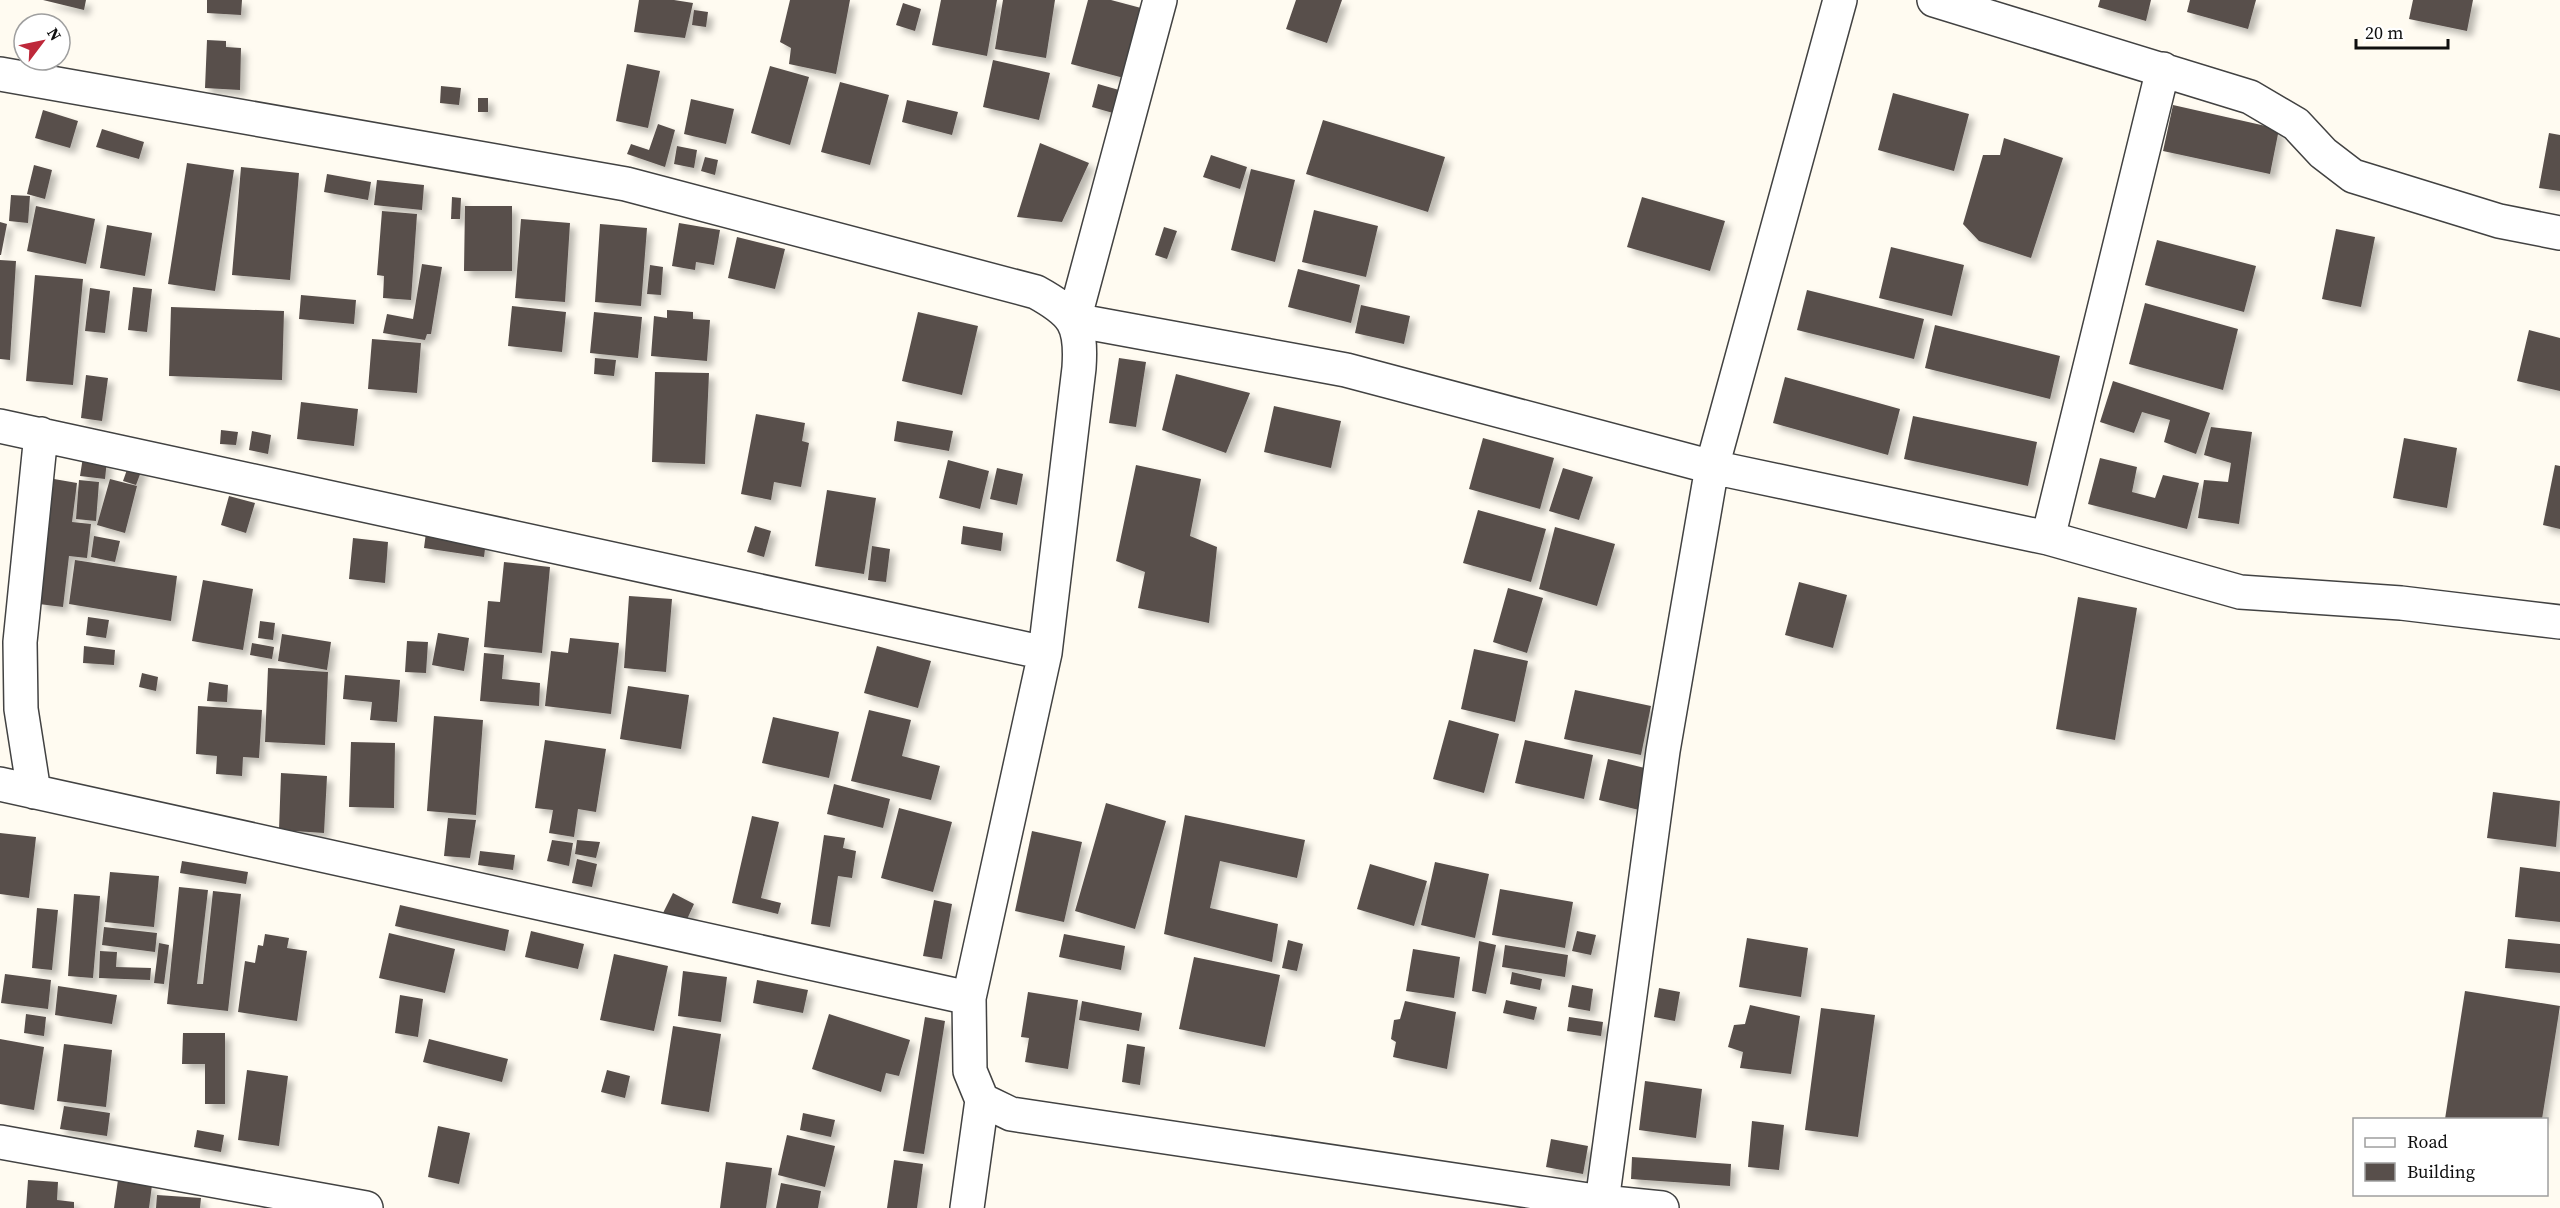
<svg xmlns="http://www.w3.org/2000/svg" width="2560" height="1208" font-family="'Source Serif 4',serif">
	<defs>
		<filter id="shadow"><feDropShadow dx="5.5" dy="5.5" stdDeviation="3" flood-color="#0004"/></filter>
	</defs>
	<rect width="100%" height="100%" fill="#fffbf1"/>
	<path fill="#584f4b" filter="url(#shadow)" d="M43 0H86L84 10Z
		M207 0H242L241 15 207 13Z
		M639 0H674L693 3 685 38 634 32Z
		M790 0H850L836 74 789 64 791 48 780 42Z
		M941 0H997L987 56 932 45Z
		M1003 0H1055L1046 58 995 49Z
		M1088 0H1111L1141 8 1124 78 1071 64Z
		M1296 0H1342L1327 43 1286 29Z
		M2100 0H2151L2146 21 2098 7Z
		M2190 0H2256L2248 29 2187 12Z
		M2413 0H2473L2467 31 2409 19Z
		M903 3 921 9 915 31 896 25Z
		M694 10 708 12 706 27 692 25Z
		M207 40 226 41V47L241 48 240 90 205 88Z
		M993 60 1050 73 1039 120 983 107Z
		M627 64 660 71 648 128 616 121Z
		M770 66 809 77 790 145 751 133Z
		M840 82 889 95 870 165 821 152Z
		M1098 84 1119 90 1113 113 1092 107Z
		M441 86 461 88 459 105 440 103Z
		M1893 93 1969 114 1954 171 1878 150Z
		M478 98H488V112H478Z
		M691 99 734 109 726 144 684 134Z
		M907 100 958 112 952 135 902 122Z
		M2173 105 2279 129 2270 174 2163 151Z
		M43 110 78 121 70 148 35 138Z
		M1323 120 1445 157 1428 212 1306 174Z
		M658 124 675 130 665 167 627 154 631 144 649 150Z
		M102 129 144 142 139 159 96 147Z
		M2549 133 2560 135V191L2539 188Z
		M2004 138 2063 158 2031 258 1979 241 1963 224 1983 155H2000Z
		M1040 143 1089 163 1062 222 1017 217Z
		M677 146 697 150 694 168 674 164Z
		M1211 155 1247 167 1240 189 1203 177Z
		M705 157 718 160 715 175 701 171Z
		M187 163 234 170 215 291 168 284Z
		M34 165 52 170 45 199 27 194Z
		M241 167 299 173 290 280 232 275Z
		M1251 169 1295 180 1275 262 1231 250Z
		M327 174 371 182 368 200 324 192Z
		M377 180 424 185 422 210 374 205Z
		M11 195 30 196 28 223 9 221Z
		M452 197 461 198 460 219H451Z
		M1642 197 1725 221 1710 271 1627 247Z
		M36 206 95 219 86 264 27 251Z
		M465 206H512V271H464Z
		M1314 210 1378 226 1366 277 1302 262Z
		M382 211 417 214 411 300 383 298 384 276 377 275Z
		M521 219 570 223 565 302 515 298Z
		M0 222 7 224 1 255H0Z
		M679 223 720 230 714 265 696 262 695 270 672 266Z
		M600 224 647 228 641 306 595 302Z
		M107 225 152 233 145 276 100 268Z
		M1164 227 1177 231 1167 259 1155 255Z
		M2336 229 2375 237 2361 307 2322 299Z
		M737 237 785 249 775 289 728 278Z
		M2157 240 2256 266 2244 312 2145 285Z
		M1891 247 1964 265 1952 316 1879 298Z
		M0 260 16 261 10 360 0 359Z
		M422 264 442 267 431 334H427L425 340 383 333 387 314 413 319Z
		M650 265 663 267 661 295 647 294Z
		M1298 269 1360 285 1351 323 1288 307Z
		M35 275 83 279 73 385 26 381Z
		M133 287 152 289 147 332 128 330Z
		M90 288 110 291 105 333 85 331Z
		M1807 290 1924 319 1914 359 1797 330Z
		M301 295 356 300 354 324 299 319Z
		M2145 303 2238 329 2223 390 2129 364Z
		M1361 305 1410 316 1404 344 1355 333Z
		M512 306 566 312 562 352 508 346Z
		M171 307 284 311 282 380 169 376Z
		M667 310 693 312V319L710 320 707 361 651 356 654 316 667 318Z
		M594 312 642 317 638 358 590 353Z
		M918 312 978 326 962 395 902 381Z
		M1935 325 2060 356 2050 399 1925 368Z
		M2529 330 2560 338V391L2517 381Z
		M372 339 421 343 417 393 368 389Z
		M595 358 616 360 614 376 594 374Z
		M1119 358 1146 362 1136 427 1109 423Z
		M655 372 709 373 705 464 652 462Z
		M1176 374 1250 393 1226 453 1162 430Z
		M86 375 108 378 102 421 81 418Z
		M1785 377 1900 409 1888 455 1773 423Z
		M2113 381 2210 413 2196 454 2164 442 2170 420 2142 412 2134 433 2100 422Z
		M301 402 358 409 354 446 297 439Z
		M1274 406 1341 421 1331 468 1264 452Z
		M756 414 805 423 802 441 809 443 801 487 774 482 771 500 741 494Z
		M1913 416 2037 442 2028 486 1904 459Z
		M897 421 953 431 949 451 894 441Z
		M2211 427 2252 432 2239 524 2198 518 2204 480 2228 482 2231 463 2204 455Z
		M221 430 238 432 236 445 220 444Z
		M252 431 271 435 268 454 249 450Z
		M1483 438 1554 458 1540 509 1469 489Z
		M2404 438 2457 448 2447 508 2393 498Z
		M83 457 107 460 105 479 80 476Z
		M2100 458 2137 467 2132 492 2155 498 2163 475 2199 483 2187 529 2088 504Z
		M948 460 989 471 980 509 939 498Z
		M129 464 142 469 136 485 123 481Z
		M1136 465 1201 479 1190 536 1217 547 1209 623 1138 608 1145 572 1116 561Z
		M2555 465 2560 466V529L2543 525Z
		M997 468 1023 474 1017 505 990 499Z
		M1563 468 1593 477 1579 520 1549 511Z
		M54 479 77 483 72 522 91 524 87 558 69 556 63 607 39 604Z
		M110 479 137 486 125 533 97 525Z
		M79 480 99 482 96 521 76 519Z
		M827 490 876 498 864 574 815 566Z
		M229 496 255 503 246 533 221 525Z
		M1478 510 1546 529 1531 582 1463 563Z
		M427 525 487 533 484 557 424 548Z
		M755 526 771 531 764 557 747 552Z
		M963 526 1003 533 1001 551 961 544Z
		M1555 527 1615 544 1597 606 1539 589Z
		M94 536 120 541 115 562 91 557Z
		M353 538 388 542 385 583 349 579Z
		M872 546 890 549 886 582 868 580Z
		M75 560 177 576 171 621 69 604Z
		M504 562 550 567 542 653 484 647 488 601 500 602Z
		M203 580 253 589 243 650 192 641Z
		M1799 582 1847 595 1833 648 1785 635Z
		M1508 588 1543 598 1527 653 1493 642Z
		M629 596 672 599 666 672 624 668Z
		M2078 597 2137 608 2115 740 2056 729Z
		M88 617 109 620 106 638 86 635Z
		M260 621 275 623 273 640 258 638Z
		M438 633 469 638 464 671 432 665Z
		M282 634 331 642 327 670 278 661Z
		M570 638 619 643 611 714 545 706 551 651 568 653Z
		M407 641 428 642 426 673 405 672Z
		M252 643 274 647 272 659 250 655Z
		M84 646 115 650 114 665 83 663Z
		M877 646 931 661 918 708 864 693Z
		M1474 649 1528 661 1515 722 1461 709Z
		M484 653 504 655 502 679 540 683 539 706 480 701Z
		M268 668 328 672 325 745 265 742Z
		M142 673 158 677 156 691 139 687Z
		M345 675 400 680 397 722 370 720 372 702 343 699Z
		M209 682 228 685 227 702 207 701Z
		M628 686 689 695 681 749 620 739Z
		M1575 690 1651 706 1641 755 1564 739Z
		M198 706 262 710 259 758 243 757 242 776 216 774 217 756 196 754Z
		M869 710 911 720 902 756 940 766 931 800 851 781Z
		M434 716 483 720 476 815 427 811Z
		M773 717 839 732 829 778 762 763Z
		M1449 720 1499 734 1484 793 1433 779Z
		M545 740 606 749 596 812 578 809 574 837 549 833 553 810 535 808Z
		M1525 740 1593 755 1584 799 1515 783Z
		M351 742 395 743 394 808 349 807Z
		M1608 759 1657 771 1647 812 1599 800Z
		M281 773 327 776 324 833 279 830Z
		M834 784 890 799 883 828 827 814Z
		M2493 792 2560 801 2556 847 2487 838Z
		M1106 803 1166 821 1135 929 1075 911Z
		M899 808 952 822 933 892 881 878Z
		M1185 815 1305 840 1297 878 1220 861 1210 908 1278 924 1272 962 1164 934Z
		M752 816 779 822 761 898 781 903 778 914 732 903Z
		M448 818 476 820 470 858 444 856Z
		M1032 831 1082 842 1064 922 1015 911Z
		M0 833 36 837 29 898 0 894Z
		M824 835 845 838 843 848 856 851 852 878 838 876 830 927 811 924Z
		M552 840 573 843 569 866 547 861Z
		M577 840 600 842 596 858 575 854Z
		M480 851 515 855 513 870 478 865Z
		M577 859 597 864 592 887 572 883Z
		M182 861 248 872 246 884 180 873Z
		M1435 862 1489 874 1475 938 1421 925Z
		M1370 864 1427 881 1414 926 1357 909Z
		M2520 867 2560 872V922L2515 917Z
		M110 872 159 876 154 927 105 922Z
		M179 887 208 890 197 984H203L213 891 241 894 228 1011 167 1004Z
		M1500 889 1573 902 1565 948 1492 935Z
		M673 893 694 904 684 926 662 915Z
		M74 894 100 896 93 978 68 976Z
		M934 900 952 904 942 959 923 956Z
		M400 905 509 930 505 951 395 926Z
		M37 908 58 910 52 970 32 968Z
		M104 927 157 933 155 952 102 945Z
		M531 931 584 944 578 969 525 957Z
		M1577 931 1596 935 1591 955 1572 951Z
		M389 933 455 949 445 993 379 978Z
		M265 934 289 938 287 948 307 951 297 1021 238 1012 245 961 255 963 258 945 263 946Z
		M1064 934 1125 946 1121 970 1059 957Z
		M1747 938 1808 948 1801 997 1739 987Z
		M2508 939 2560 944V973L2505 968Z
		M1288 940 1303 944 1297 971 1282 968Z
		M1479 941 1496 945 1486 994 1472 991Z
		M159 943 169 945 164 984 154 983Z
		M1505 945 1568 955 1565 977 1502 967Z
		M1413 949 1460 957 1454 998 1406 991Z
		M100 951 117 952 116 967 151 968 150 980 99 978Z
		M614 954 668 966 654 1031 600 1020Z
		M1194 957 1280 975 1265 1047 1179 1029Z
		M683 971 727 977 721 1022 678 1016Z
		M1512 972 1542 979 1540 990 1510 984Z
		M5 974 51 980 48 1009 1 1003Z
		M757 980 808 990 803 1013 753 1003Z
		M1572 985 1593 989 1590 1011 1568 1007Z
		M58 986 117 995 112 1024 55 1015Z
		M1659 988 1680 992 1675 1021 1654 1017Z
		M2465 991 2560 1006 2542 1119H2445Z
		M1028 992 1078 1000 1068 1069 1025 1062 1029 1038 1021 1037Z
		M400 995 423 999 418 1037 395 1033Z
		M1506 1000 1537 1007 1534 1020 1503 1013Z
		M1082 1001 1142 1013 1139 1031 1079 1020Z
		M1405 1001 1456 1012 1447 1069 1393 1057 1396 1042 1391 1039 1394 1020 1400 1019Z
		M1750 1005 1800 1016 1791 1074 1740 1068 1743 1052 1728 1047 1734 1025 1745 1024Z
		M1821 1008 1875 1015 1858 1137 1805 1130Z
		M26 1014 46 1017 44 1036 24 1033Z
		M829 1014 910 1040 899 1076 886 1073 881 1092 812 1069Z
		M925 1017 945 1021 924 1154 903 1151Z
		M1569 1017 1603 1022 1601 1036 1567 1031Z
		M673 1026 721 1034 709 1112 661 1104Z
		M183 1033H225V1104H205V1064H182Z
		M0 1039 44 1047 34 1110 0 1104Z
		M429 1039 508 1059 502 1082 423 1062Z
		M64 1044 112 1050 106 1107 57 1101Z
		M1127 1044 1145 1047 1140 1085 1122 1082Z
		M247 1070 288 1076 279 1146 238 1140Z
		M607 1070 630 1076 625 1098 601 1092Z
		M1645 1081 1702 1089 1696 1138 1639 1130Z
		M64 1106 110 1113 107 1136 60 1129Z
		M803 1113 835 1120 831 1137 800 1130Z
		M1752 1121 1784 1125 1779 1170 1748 1167Z
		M438 1126 470 1133 459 1184 428 1177Z
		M197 1130 224 1135 221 1152 194 1147Z
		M787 1135 835 1146 825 1187 778 1175Z
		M1551 1139 1588 1146 1583 1174 1546 1167Z
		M1632 1157 1731 1164 1730 1186 1631 1179Z
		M894 1160 923 1164 917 1208H887Z
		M726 1162 772 1168 766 1208H720Z
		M28 1180 58 1182 57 1200 74 1202V1208H26Z
		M118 1180 152 1185 149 1208H114Z
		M781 1183 821 1191 818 1208H776Z
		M157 1195 201 1198 200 1208H156Z"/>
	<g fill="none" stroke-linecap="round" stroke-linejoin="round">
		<defs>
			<path id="minor" d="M1160 0 1074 320 1346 370 1712 467 2048 538 2240 592 2401 603 2560 622
				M1934 0 2250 97 2296 124 2323 153 2353 176 2499 221 2560 233
				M0 74 626 184 1036 292C1074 313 1082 324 1079 368L1045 653 969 998 970 1071 982 1100 1011 1114 1602 1202 1662 1208
				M0 426 1045 653
				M2048 538 2163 69
				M0 784 969 998
				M34 792 21 709 20 642 41 434
				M0 1142 366 1208
				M1602 1202 1663 751 1712 467 1840 0
				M967 1208 982 1100"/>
		</defs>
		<use href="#minor" stroke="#424242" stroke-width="36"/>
		<use href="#minor" stroke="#fff" stroke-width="33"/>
	</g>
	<rect x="2353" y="1118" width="195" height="78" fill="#ffffff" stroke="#9f9f9f" stroke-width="1.5"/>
	<rect x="2365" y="1138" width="30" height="9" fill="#ffffff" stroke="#9f9f9f" stroke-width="1.5"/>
	<text x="2407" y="1148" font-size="18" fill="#0f0f0f">Road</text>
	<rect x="2365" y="1163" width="30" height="18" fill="#584f4b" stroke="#9f9f9f" stroke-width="1.5"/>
	<text x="2407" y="1178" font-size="18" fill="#0f0f0f">Building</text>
	<g transform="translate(42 42) rotate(58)"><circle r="28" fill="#ffffff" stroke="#9f9f9f" stroke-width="1.5"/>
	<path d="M0-4.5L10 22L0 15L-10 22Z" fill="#be283a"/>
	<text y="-9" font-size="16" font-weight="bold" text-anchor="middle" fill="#0f0f0f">N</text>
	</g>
	<path d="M2356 39v9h92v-9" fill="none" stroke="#0f0f0f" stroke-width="3"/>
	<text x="2365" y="39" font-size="18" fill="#0f0f0f" stroke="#ffffff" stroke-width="4.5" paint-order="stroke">20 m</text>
</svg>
